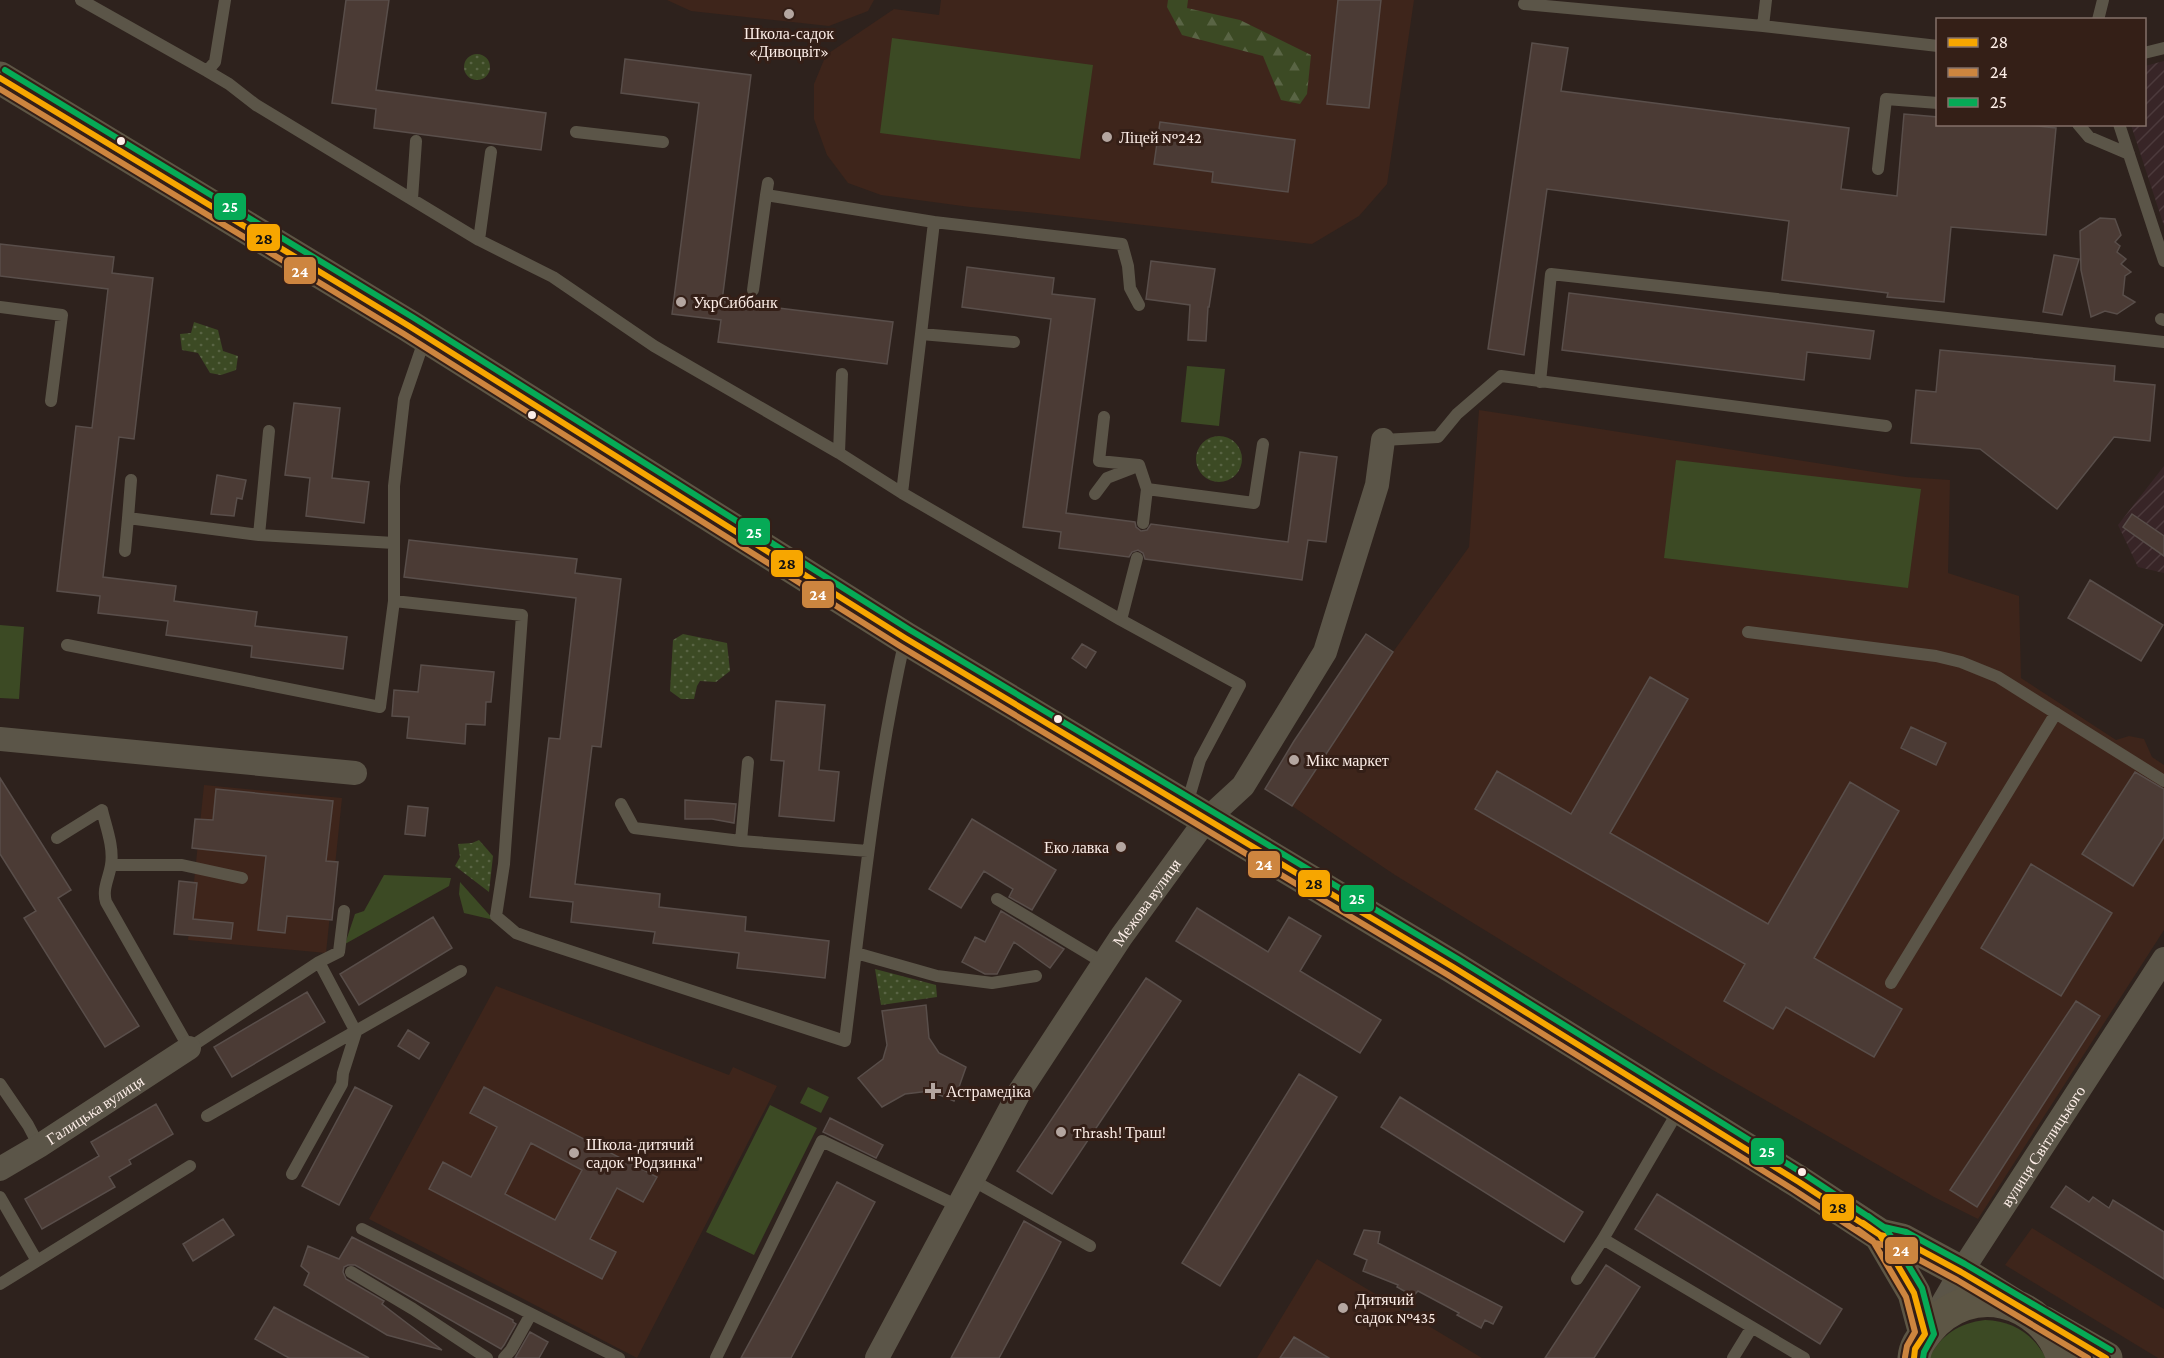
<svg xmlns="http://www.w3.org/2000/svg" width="2164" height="1358" font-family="'Crimson Pro',serif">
	<defs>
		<pattern id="industrial-furrows" width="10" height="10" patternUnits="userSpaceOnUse" patternTransform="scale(1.5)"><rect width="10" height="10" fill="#382527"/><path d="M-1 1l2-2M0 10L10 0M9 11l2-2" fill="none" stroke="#4c3a3c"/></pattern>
		<pattern id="forest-firs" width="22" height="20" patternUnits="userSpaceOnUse" patternTransform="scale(1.5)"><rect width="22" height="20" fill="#3c4a24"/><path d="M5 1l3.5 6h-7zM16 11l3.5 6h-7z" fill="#596444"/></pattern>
		<pattern id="park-dots" width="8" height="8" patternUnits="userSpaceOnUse" patternTransform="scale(1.5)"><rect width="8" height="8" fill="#3c4a24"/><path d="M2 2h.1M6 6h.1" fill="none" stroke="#596444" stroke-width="1.8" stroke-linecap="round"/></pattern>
	</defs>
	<rect width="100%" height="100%" fill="#2e221d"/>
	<path fill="#3e251b" d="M667 0H874L868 11 829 26 691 11Z
		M941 0H1414L1387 184 1359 216 1312 244 1037 213 970 207 881 195 848 183 827 155 814 119V84L826 55 894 9 939 15Z
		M1479 410 1906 477 1950 480 1948 573 2019 596 2021 678 2116 740 2129 736 2144 739 2152 757 2164 765V930L1978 1219 1934 1197 1711 1069 1395 875 1292 806 1393 652 1469 547Z
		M204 785 342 798 326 953 188 940Z
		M496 986 729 1075 733 1067 777 1086 637 1358 369 1219Z
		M2032 1228 2164 1309V1358H2158L2005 1265Z
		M1317 1259 1482 1358H1257Z"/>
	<path fill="url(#industrial-furrows)" d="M2164 61V226L2131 125 2144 124 2145 66Z
		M2164 466V573L2138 567 2118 525Z"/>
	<path fill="#3c4a24" d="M892 38 1093 65 1080 159 880 133Z
		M1187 366 1225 369 1219 426 1181 422Z
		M1676 460 1921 489 1908 588 1664 558Z
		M0 625 24 627 19 699 0 698Z
		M384 875 451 878 449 886 345 944 355 914 364 911Z
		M460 882 494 920 464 913 459 894Z
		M808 1087 829 1097 821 1113 800 1103Z
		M770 1105 817 1128 754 1255 706 1232Z
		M1985 1320C2013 1321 2032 1333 2046 1358H1929C1941 1335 1959 1323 1985 1320Z"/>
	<path fill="url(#forest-firs)" d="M1168 0H1188L1187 8 1240 20 1311 55 1307 94 1300 104 1281 100 1263 56 1182 35 1167 7Z"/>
	<path fill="url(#park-dots)" d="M464 67a13 13 0 1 1 26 0a13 13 0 1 1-26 0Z
		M194 322 218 330 223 351 238 356 236 370 221 375 210 373 198 353 182 350 180 334 191 333Z
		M1196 459a23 23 0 1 1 46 0a23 23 0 1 1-46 0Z
		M683 634 727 643 730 671 716 682 700 681 697 686 694 699H681L670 691 673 640Z
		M479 840 493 856 489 892 455 866 460 857 458 844 472 843Z
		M875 969 936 985 937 997 881 1005Z"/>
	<path fill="#4b3b35" stroke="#594e4a" stroke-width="1.5" fill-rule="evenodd" d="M346 0H389L376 90 546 113 541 150 374 128 376 109 332 103Z
		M1338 0H1381L1369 108 1327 104Z
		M1532 43 1568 48 1561 91 1849 128 1841 189 1897 196 1904 114 1938 117V124H2017L2056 128 2046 235 1951 227 1944 302 1887 297 1888 293 1782 280 1789 221 1547 189 1524 355 1488 349Z
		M625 59 751 75 722 301 893 322 887 364 718 342 721 320 672 314 699 103 621 93Z
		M1160 122 1295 140 1288 192 1212 182 1213 172 1154 164Z
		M2100 218 2115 219 2121 235 2115 242 2120 246 2117 252 2126 259 2121 264 2131 272 2125 276 2123 295 2135 302 2117 314 2105 311 2091 317 2081 270 2080 231Z
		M0 244 114 257 112 273 153 278 134 439 119 437 103 577 176 586 174 601 257 612 255 626 347 637 343 669 251 657 252 646 166 635 168 621 98 613 100 596 57 591 76 426 92 428 108 289 0 276Z
		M2054 255 2079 259 2062 315 2043 312Z
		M1151 261 1215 269 1209 307H1208L1206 341 1188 340 1190 305 1146 299Z
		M967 267 1054 278 1052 294 1095 299 1066 513 1135 522 1136 527 1141 531 1147 530 1151 524 1288 542 1300 452 1337 457 1326 542 1308 540 1302 580 1145 559 1143 553 1138 550 1132 552 1129 557 1059 548 1061 532 1023 527 1051 319 962 307Z
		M1569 293 1874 331 1870 359 1807 352 1804 380 1562 350Z
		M1940 350 2115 366 2114 381 2155 385 2150 441 2114 437 2057 509 1980 449 1911 443 1916 390 1936 392Z
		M294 403 340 408 332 478 369 482 364 523 306 516 310 478 285 475Z
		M217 475 246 480 242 499 237 498 234 516 211 514Z
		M2132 514 2164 536V556L2123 527Z
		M409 540 577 559 575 573 621 579 601 747 592 746 575 884 660 894 659 907 746 917 745 931 829 941 825 978 737 968 739 953 653 943 655 932 571 922 573 902 530 897 549 738 560 739 576 598 404 577Z
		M2090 580 2163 625 2141 661 2068 618Z
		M1366 634 1393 652 1292 806 1265 789 1294 741Z
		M1082 644 1096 652 1086 668 1072 658Z
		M421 665 494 672 491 702H486L485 725 466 724 465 744 407 738 409 717 392 716 394 690 418 692Z
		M1650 677 1688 699 1610 833 1768 924 1850 782 1899 811 1814 958 1902 1009 1874 1057 1786 1007 1773 1029 1724 1001 1745 964 1475 809 1497 771 1571 814Z
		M776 701 825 705 819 770 839 772 834 821 779 816 784 761 771 760Z
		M1911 727 1946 743 1936 765 1901 748Z
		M2135 772 2164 789V837L2133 886 2082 854Z
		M0 778 71 890 58 898 139 1026 105 1047 24 918 36 911 0 854Z
		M216 789 333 801 326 861 338 862 332 920 287 916 285 933 258 930 266 856 192 848 195 819 213 820Z
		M685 800 736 804 734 823 712 819H685Z
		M408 806 428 808 425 836 405 834Z
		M972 819 1056 870 1032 910 1009 897 1013 889 984 871 961 908 929 889Z
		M2031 864 2112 913 2061 996 1981 948Z
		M179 881 197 883 193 919 233 923 231 939 174 934Z
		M1197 908 1268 952 1289 917 1321 936 1300 971 1381 1020 1360 1053 1176 941Z
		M1001 911 1064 949 1050 968 1014 942 997 974H985L962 962 975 937 985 942Z
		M433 917 452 948 359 1005 340 974Z
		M1146 978 1181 1001 1052 1194 1017 1171Z
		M307 992 325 1022 232 1077 214 1047Z
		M2076 1001 2100 1016 1977 1207 1950 1190Z
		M926 1005 929 1038 939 1053 966 1067 954 1101 930 1091 905 1094 882 1107 858 1078 883 1059 887 1045 882 1011Z
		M408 1030 429 1043 419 1059 398 1046Z
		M1299 1074 1337 1097 1220 1286 1182 1263Z
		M355 1087 392 1106 339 1205 302 1186Z
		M484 1087 657 1177 643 1202 617 1188 590 1239 616 1252 602 1279 429 1189 443 1162 471 1177 497 1127 470 1113ZM531 1143 582 1170 555 1220 505 1194Z
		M1400 1097 1583 1212 1564 1242 1381 1127Z
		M156 1104 173 1134 129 1160 131 1164 109 1177 115 1187 42 1229 25 1199 99 1156 91 1142Z
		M830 1118 883 1145 876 1158 823 1132Z
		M837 1182 875 1202 791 1358H741Z
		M2066 1186 2089 1202 2093 1197 2109 1208 2113 1200 2164 1232V1279L2051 1207Z
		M1657 1194 1842 1309 1820 1344 1635 1229Z
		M223 1219 234 1235 193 1261 183 1244Z
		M1024 1221 1061 1242 1046 1271 999 1358H951Z
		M1364 1230 1380 1232 1378 1243 1502 1307 1493 1324 1485 1320 1481 1328 1457 1315 1459 1313 1418 1291 1413 1296 1397 1287 1398 1285 1363 1271 1367 1260 1354 1254Z
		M352 1237 513 1320V1322L516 1324 504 1345 501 1349 355 1265H348L344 1267 343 1272 346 1279 384 1301 382 1304 442 1350 387 1335 304 1285 309 1273 301 1266 308 1246 339 1259Z
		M1606 1265 1640 1287 1594 1358H1545Z
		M274 1307 283 1312 369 1358H289L255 1339Z
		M530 1332 548 1342 539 1358H515Z
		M1294 1337 1329 1358H1280Z"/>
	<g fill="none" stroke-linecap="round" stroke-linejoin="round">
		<path stroke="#5b5548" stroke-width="12" d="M81 0 207 71
			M225 0 215 62 207 71 229 84 256 105 479 240 553 277 654 346 839 453 902 493 1121 620 1240 685 1200 760 1187 804
			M1524 4 1763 26 1938 46
			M2098 20 2103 0
			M1763 26 1766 0
			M2144 53 2164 48
			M2078 124 2089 137 2129 154
			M2119 124 2164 261
			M576 132 663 142
			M1878 169 1886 99 1938 103
			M768 183 766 195 934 222 921 334
			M412 199 416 141
			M934 222 1122 244 1128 266 1130 288 1139 305
			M479 240 491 152
			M753 290 766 195
			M0 307 62 315 51 401
			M2161 319 2164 320
			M1540 382 1551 274 2164 342
			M1104 417 1099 461 1139 465 1147 489 1143 523
			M1383 440 1438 437 1457 414 1501 376 1886 426
			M839 453 842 374
			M1147 489 1254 503 1263 444
			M902 493 921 334 1014 342
			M1095 494 1107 478 1138 466
			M128 518 131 480
			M259 535 269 431
			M125 551 128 518 259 535 394 543
			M394 601 522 615 504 864 496 916 516 933 533 939 845 1041C862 906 875 771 905 639
			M1121 620 1137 558
			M1748 632 1936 656 1961 662 1998 677 2164 781
			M67 645 380 707 394 601V486L404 399 425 338
			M621 804 634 828 741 841 868 851
			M57 838 102 810C106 827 114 847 111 865 109 878 102 889 106 902L189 1048 319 962 339 952 344 911
			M741 841 748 762
			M111 865H182L242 878
			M997 899 1104 963
			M856 953 937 976 992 983 1036 976
			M1891 983 2056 713
			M0 1084 28 1125 39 1146
			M207 1116 461 971
			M292 1174 342 1084 343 1073 356 1032 319 962
			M972 1180 1090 1246
			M0 1197 37 1261
			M362 1229 619 1358
			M1603 1239 1804 1358
			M351 1272 413 1309 487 1358
			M1577 1279 1603 1239 1680 1108
			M0 1284 190 1166
			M504 1358 511 1350 531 1314
			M716 1358 822 1141 958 1206
			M1733 1358 1752 1327"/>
		<g stroke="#5b5548" stroke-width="24">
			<path d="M0 739 355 773"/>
			<path id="s1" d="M0 1169 39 1146 189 1048"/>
			<path id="s2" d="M1932 1322 1961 1272 2164 959"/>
			<path id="s3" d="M877 1358 1020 1091 1121 937 1206 820 1243 786 1325 652 1377 485 1383 440"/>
		</g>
		<path stroke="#5d5645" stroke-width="33" d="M0 78 409 326 905 638 1453 967 1799 1182 1880 1235 1902 1240 1961 1272 2014 1305
			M1880 1235 1914 1293 1925 1334
			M2043 1322 2106 1358
			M1914 1358C1915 1346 1921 1339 1928 1330 1970 1279 2043 1298 2063 1358"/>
		<defs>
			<path id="bus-1" d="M0 78 409 326 905 638 1453 967 1799 1182 1880 1235 1902 1240 1961 1272 2106 1358
				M1863 1223 1880 1235 1914 1293 1925 1334 1915 1349 1914 1358"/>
			<path id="bus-2" d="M0 89 404 334 900 646 1448 975 1794 1190 1875 1243 1899 1249 1957 1280 2088 1358
				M1858 1230 1873 1241 1906 1297 1915 1332 1907 1346 1905 1357"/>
			<path id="bus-3" d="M5 70 414 318 910 630 1458 959 1804 1174 1884 1227 1906 1232 1965 1264 2111 1350
				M1868 1216 1887 1230 1922 1288 1934 1334 1924 1352 1923 1358"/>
		</defs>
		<use href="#bus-1" stroke="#341f17" stroke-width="10"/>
		<use href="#bus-2" stroke="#341f17" stroke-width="10"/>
		<use href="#bus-3" stroke="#341f17" stroke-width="10"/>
		<use href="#bus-1" stroke="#f7a600" stroke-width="6"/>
		<use href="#bus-2" stroke="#cd853f" stroke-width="6"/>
		<use href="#bus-3" stroke="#06aa56" stroke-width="6"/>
	</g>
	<g fill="#b4a6a0" stroke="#341f17" stroke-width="2">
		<circle cx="789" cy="14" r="6"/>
		<circle cx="1107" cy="137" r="6"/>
		<circle cx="681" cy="302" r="6"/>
		<circle cx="1294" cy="760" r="6"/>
		<circle cx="1121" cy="847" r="6"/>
		<path d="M930 1082h6v6h6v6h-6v6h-6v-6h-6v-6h6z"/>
		<circle cx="1061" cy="1132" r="6"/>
		<circle cx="574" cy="1153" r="6"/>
		<circle cx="1343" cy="1308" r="6"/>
	</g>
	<g fill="#fcede7" stroke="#341f17" stroke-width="2">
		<circle cx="121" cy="141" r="5"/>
		<circle cx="532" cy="415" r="5"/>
		<circle cx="1058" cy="719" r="5"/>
		<circle cx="1802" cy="1172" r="5"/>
	</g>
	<g text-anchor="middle" stroke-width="6" stroke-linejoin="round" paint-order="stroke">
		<g font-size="16" fill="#fcede7" stroke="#341f17" text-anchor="start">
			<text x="789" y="39" text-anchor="middle">Школа-садок<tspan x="789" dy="18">«Дивоцвіт»</tspan></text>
			<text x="1119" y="143">Ліцей №242</text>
			<text x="693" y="308">УкрСиббанк</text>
			<text x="1306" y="766">Мікс маркет</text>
			<text x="1109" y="853" text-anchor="end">Еко лавка</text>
			<text x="946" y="1097">Астрамедіка</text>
			<text x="1073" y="1138">Thrash! Траш!</text>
			<text x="586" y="1150">Школа-дитячий<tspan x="586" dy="18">садок "Родзинка"</tspan></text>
			<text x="1355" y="1305">Дитячий<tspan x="1355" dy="18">садок №435</tspan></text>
		</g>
		<g font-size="16" fill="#fcede7" stroke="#341f17">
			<text dy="6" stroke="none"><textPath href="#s3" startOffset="530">Межова вулиця</textPath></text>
			<text dy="6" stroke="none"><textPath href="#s1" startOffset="112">Галицька вулиця</textPath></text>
			<text dy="6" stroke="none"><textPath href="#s2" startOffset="208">вулиця Світлицького</textPath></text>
		</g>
	</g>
	<g stroke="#341f17" stroke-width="2">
		<rect x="213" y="192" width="34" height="29" rx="6" fill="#06aa56"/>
		<rect x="246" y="223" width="35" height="29" rx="6" fill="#f7a600"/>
		<rect x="283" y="256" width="34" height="29" rx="6" fill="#cd853f"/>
		<rect x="737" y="517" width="34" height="29" rx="6" fill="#06aa56"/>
		<rect x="770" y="549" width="34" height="29" rx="6" fill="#f7a600"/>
		<rect x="801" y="580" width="34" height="29" rx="6" fill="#cd853f"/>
		<rect x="1247" y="850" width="34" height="29" rx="6" fill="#cd853f"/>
		<rect x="1297" y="869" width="34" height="29" rx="6" fill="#f7a600"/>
		<rect x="1340" y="884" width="35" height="29" rx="6" fill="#06aa56"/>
		<rect x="1750" y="1137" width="35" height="29" rx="6" fill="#06aa56"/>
		<rect x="1821" y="1193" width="34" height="29" rx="6" fill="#f7a600"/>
		<rect x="1884" y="1236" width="35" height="29" rx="6" fill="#cd853f"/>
	</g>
	<g font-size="16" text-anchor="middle" font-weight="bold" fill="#fff">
		<text x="230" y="212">25</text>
		<text x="300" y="277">24</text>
		<text x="754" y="538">25</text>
		<text x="818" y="600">24</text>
		<text x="1264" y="870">24</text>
		<text x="1357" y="904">25</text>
		<text x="1767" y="1157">25</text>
		<text x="1901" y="1256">24</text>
	</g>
	<g font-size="16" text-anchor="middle" font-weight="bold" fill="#111">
		<text x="264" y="244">28</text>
		<text x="787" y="569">28</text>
		<text x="1314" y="889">28</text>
		<text x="1838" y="1213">28</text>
	</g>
	<rect x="1936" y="18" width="210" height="108" fill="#341f17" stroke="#84716a" stroke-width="1.5"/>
	<rect x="1948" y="38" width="30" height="9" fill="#f7a600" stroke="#84716a" stroke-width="1.5"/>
	<text x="1990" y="48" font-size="18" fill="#fcede7">28</text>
	<rect x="1948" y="68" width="30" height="9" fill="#cd853f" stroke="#84716a" stroke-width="1.5"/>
	<text x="1990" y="78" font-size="18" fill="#fcede7">24</text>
	<rect x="1948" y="98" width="30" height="9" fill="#06aa56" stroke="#84716a" stroke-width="1.5"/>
	<text x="1990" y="108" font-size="18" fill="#fcede7">25</text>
</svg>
